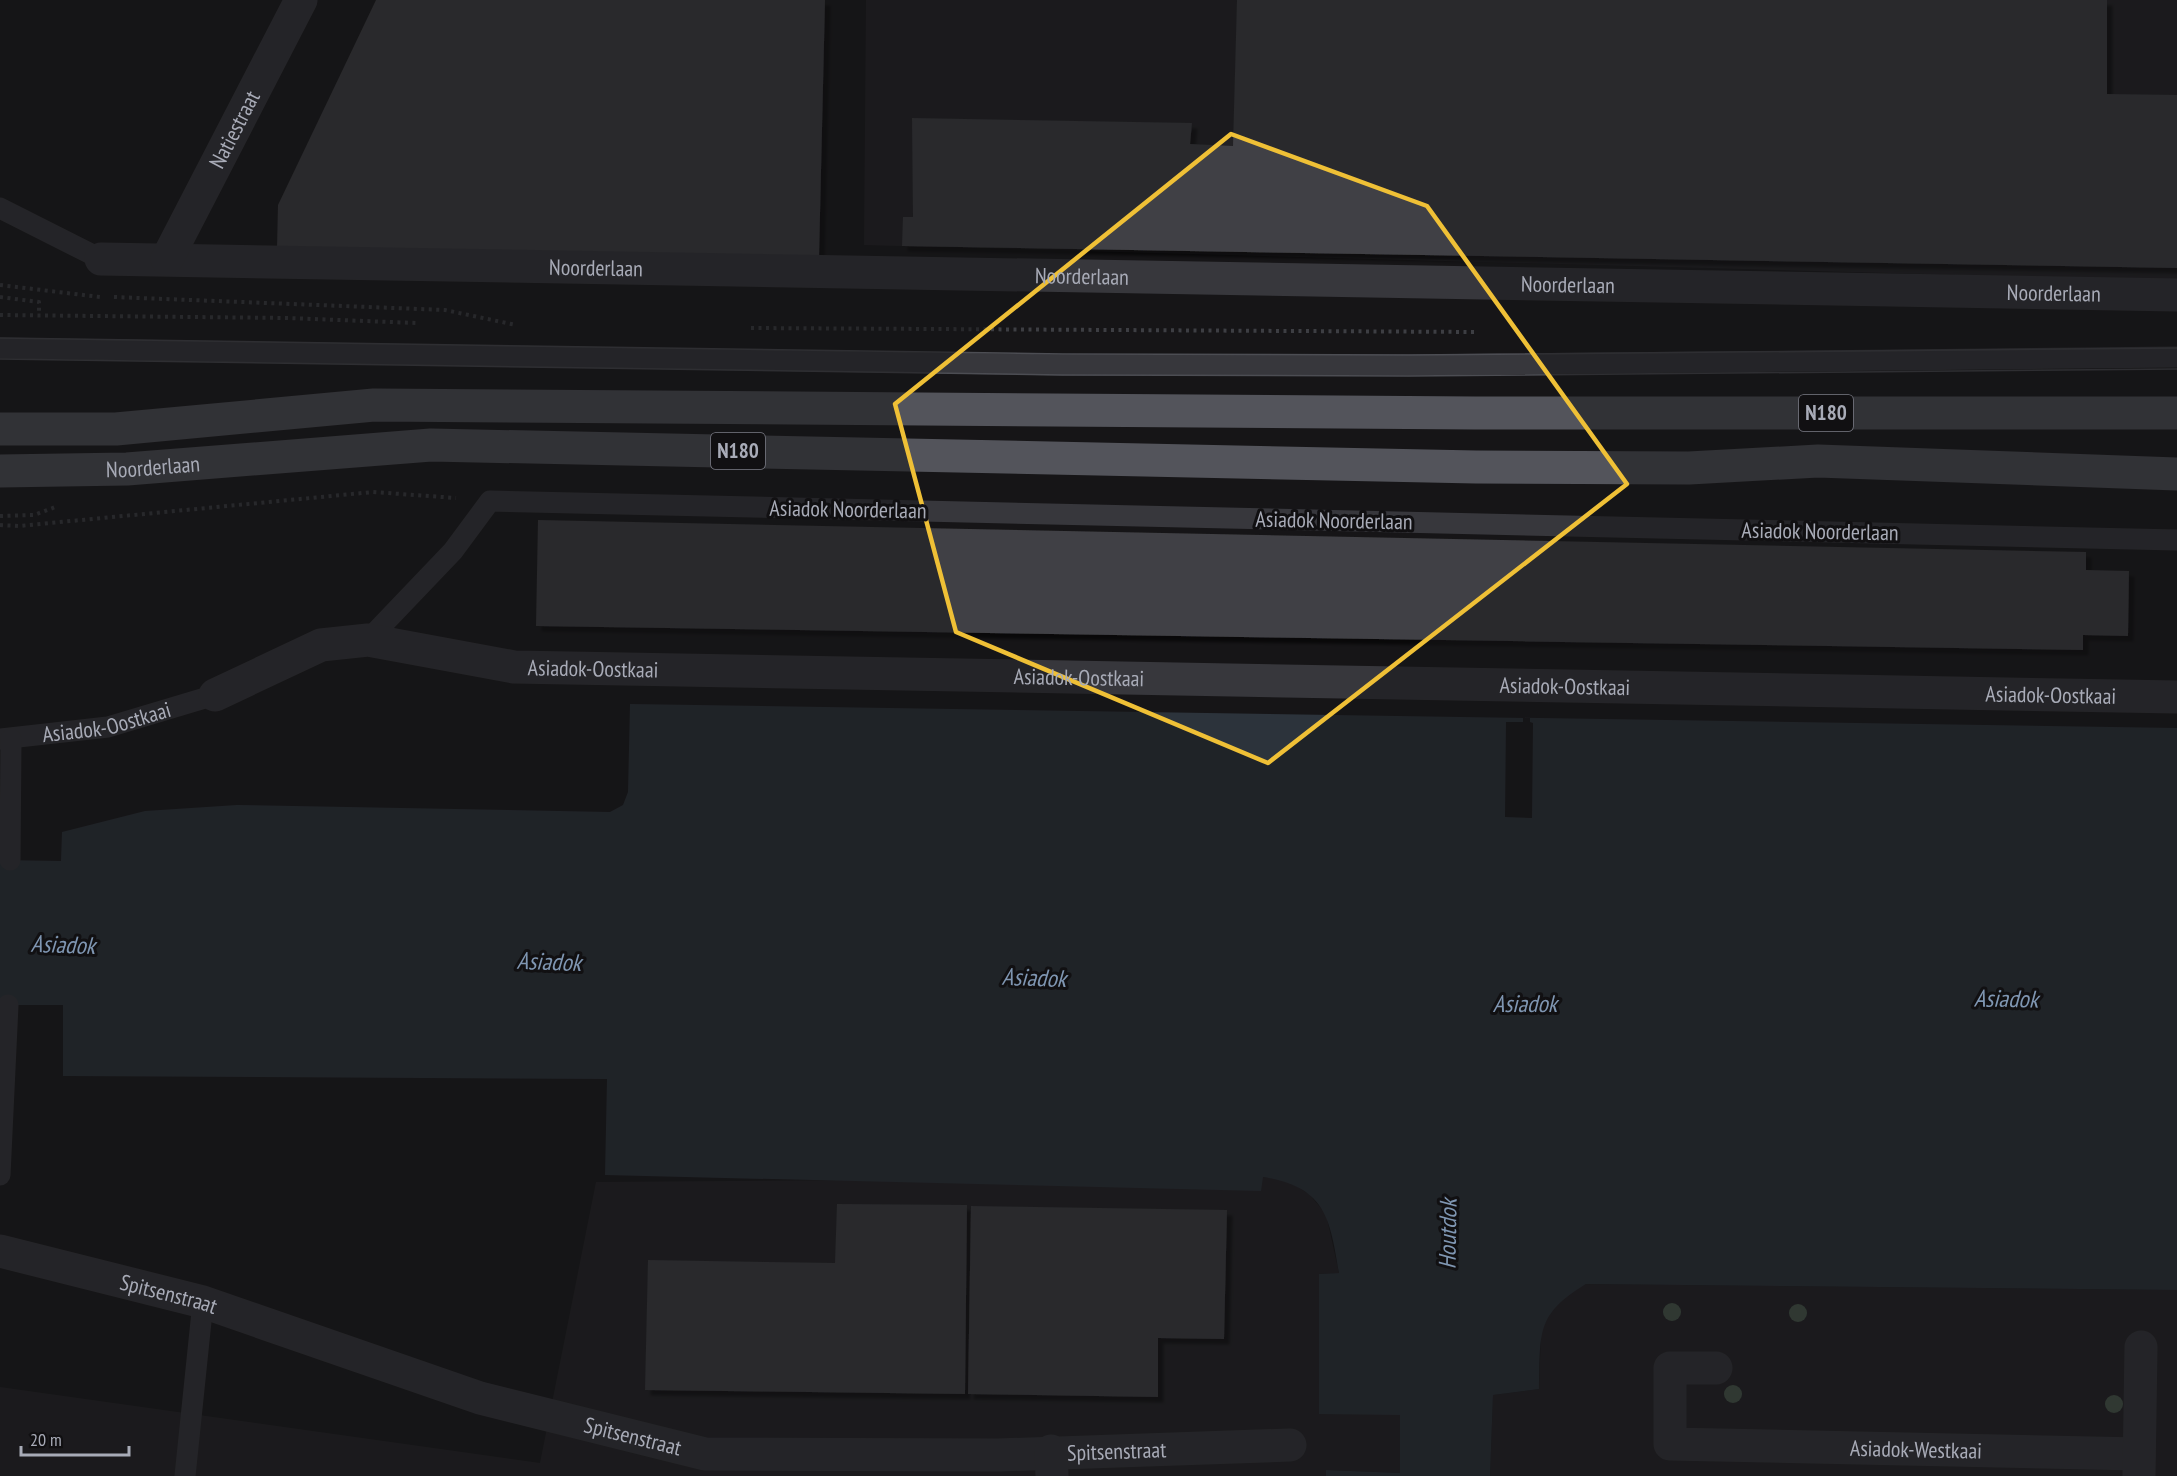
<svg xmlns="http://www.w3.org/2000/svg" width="2177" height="1476" font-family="'PT Sans Narrow',sans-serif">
	<defs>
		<filter id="shadow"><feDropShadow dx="5.5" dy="5.5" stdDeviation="1.5" flood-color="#0009"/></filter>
	</defs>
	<rect width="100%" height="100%" fill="#161517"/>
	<path fill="#222124" d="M866 0H2177V281L864 245Z
		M1263 1177 1288 1181 1309 1194 1326 1214 1339 1273 1319 1274 1400 1415V1473L1326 1470V1476H0V1387L540 1463 596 1182Z
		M1586 1284 2177 1290V1476H1490L1493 1395 1539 1389 1541 1332 1550 1312 1565 1296Z"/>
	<path fill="#2c333b" d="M630 704 2177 728V1290L1586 1284C1534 1315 1541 1335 1539 1389L1493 1395 1490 1476H1326V1470L1400 1473V1415L1319 1414V1274L1339 1273C1330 1217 1325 1187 1263 1177L1261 1191 605 1175 607 1079 63 1076V1005H0V860L61 861 62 832 145 811 237 805 610 812 623 805 628 792Z"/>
	<path fill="#161517" d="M1523 718H1530V722L1533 723 1532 818 1505 817 1506 722H1523Z"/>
	<path fill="#404044" filter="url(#shadow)" d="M376 0H825L819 257 277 248 278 205Z
		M1237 0H2107V94L2177 95V268L902 246 903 217H913L912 118 1192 123 1190 144 1233 146Z
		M538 520 2086 552V570L2129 571 2128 636 2083 635V650L536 626Z
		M837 1204 967 1205 965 1394 645 1390 648 1260 835 1263Z
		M971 1206 1227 1210 1224 1339 1158 1338V1397L968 1394Z"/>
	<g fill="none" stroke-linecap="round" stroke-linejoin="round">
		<path stroke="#3d3e43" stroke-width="4" stroke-dasharray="3 4.5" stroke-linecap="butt" d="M0 285 100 297
			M0 297 39 302V315
			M114 297 445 310 516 325
			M0 315 288 318 416 323
			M751 328 1475 332
			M0 516 34 515 58 506
			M0 525 19 526 373 492 456 498"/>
		<g stroke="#37373c" stroke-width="21">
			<path d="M0 208 101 259"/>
			<path d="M0 348 1063 365H1410L2177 357"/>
			<path d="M368 640 453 551 490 501 2177 540"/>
			<path id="s1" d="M0 739 108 727 215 695"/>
			<path d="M10 860 11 739"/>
			<path d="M0 1175 8 1005"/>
			<path d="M185 1476 203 1302"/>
		</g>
		<g stroke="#37373c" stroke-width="33">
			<path id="s2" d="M101 259 2177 295"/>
			<path id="s3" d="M167 259 301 0"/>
			<path id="s4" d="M215 695 321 645 368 640 514 667 2177 697"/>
			<path id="s5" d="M0 1251 203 1302 480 1398 705 1454 999 1455 1290 1445"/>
			<path id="s6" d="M1716 1368H1670V1444L2139 1454"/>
			<path d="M2139 1476 2141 1347"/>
		</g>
		<path stroke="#37373c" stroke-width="33" d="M1051 1451 1052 1476"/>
		<g stroke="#53545b" stroke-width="33">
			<path d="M0 429H116L374 405 1475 413H2177"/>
			<path id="s7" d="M0 471 127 469 431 445 1476 467 1689 468 1818 461 2177 474"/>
		</g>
		<path stroke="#4c4d53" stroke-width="1.5" d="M0 338 1063 354 1410 355 2177 348
			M0 359 1062 375 1409 376 2177 369"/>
	</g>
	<g fill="#506353">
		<circle cx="1672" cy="1312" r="9"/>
		<circle cx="1798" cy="1313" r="9"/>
		<circle cx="1733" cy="1394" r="9"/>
		<circle cx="2114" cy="1404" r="9"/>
	</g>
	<path d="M0 0H2177V1476H0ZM1231 134 1427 206 1627 484 1268 763 956 632 895 404Z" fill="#161517" fill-opacity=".55" fill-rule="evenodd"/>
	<path fill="none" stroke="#efc036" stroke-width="4.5" stroke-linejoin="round" d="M1231 134 1427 206 1627 484 1268 763 956 632 895 404Z"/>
	<g text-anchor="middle" stroke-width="6" stroke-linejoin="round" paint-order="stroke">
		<g fill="#111012" stroke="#7b7c86" stroke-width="1.5">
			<rect x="1799" y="395" width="54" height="36" rx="4.5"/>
			<rect x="711" y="433" width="54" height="36" rx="4.5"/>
		</g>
		<g font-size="21" font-weight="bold" fill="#a8abb7">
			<text x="1826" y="420">N180</text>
			<text x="738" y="458">N180</text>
		</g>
		<g font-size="22" fill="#a8abb7" stroke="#111012">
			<text dy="8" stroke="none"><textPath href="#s3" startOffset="146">Natiestraat</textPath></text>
			<text dy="8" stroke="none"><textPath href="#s2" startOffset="495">Noorderlaan</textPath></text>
			<text dy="8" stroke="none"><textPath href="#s2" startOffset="981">Noorderlaan</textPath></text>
			<text dy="8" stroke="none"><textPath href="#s2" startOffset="1467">Noorderlaan</textPath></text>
			<text dy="8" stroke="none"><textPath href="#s2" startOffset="1953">Noorderlaan</textPath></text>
			<text dy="8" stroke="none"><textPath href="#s7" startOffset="153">Noorderlaan</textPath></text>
			<text transform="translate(848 509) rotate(1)" y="8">Asiadok Noorderlaan</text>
			<text transform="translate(1334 520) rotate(1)" y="8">Asiadok Noorderlaan</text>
			<text transform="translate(1820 531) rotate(1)" y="8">Asiadok Noorderlaan</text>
			<text dy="8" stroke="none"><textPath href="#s4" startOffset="392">Asiadok-Oostkaai</textPath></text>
			<text dy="8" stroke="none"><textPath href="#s4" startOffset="878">Asiadok-Oostkaai</textPath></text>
			<text dy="8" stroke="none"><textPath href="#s4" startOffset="1364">Asiadok-Oostkaai</textPath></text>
			<text dy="8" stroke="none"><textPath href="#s4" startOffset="1850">Asiadok-Oostkaai</textPath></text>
			<text dy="8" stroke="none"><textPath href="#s1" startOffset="108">Asiadok-Oostkaai</textPath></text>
			<text dy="8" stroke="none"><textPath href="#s5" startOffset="174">Spitsenstraat</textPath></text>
			<text dy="8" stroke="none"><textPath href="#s5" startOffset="660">Spitsenstraat</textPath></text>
			<text dy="8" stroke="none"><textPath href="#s6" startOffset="368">Asiadok-Westkaai</textPath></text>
			<text dy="8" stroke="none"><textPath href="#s5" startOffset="1146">Spitsenstraat</textPath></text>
		</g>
		<g font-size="24" font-style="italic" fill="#7f96b2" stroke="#111012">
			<text transform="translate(63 945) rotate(2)" y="8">Asiadok</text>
			<text transform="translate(549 962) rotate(2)" y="8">Asiadok</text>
			<text transform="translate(1034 978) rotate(2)" y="8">Asiadok</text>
			<text transform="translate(2006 999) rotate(1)" y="8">Asiadok</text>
			<text x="1525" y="1012">Asiadok</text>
			<text transform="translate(1448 1234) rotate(-89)" y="8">Houtdok</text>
		</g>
	</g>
	<path d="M21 1446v9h108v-9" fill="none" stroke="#a8abb7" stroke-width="3"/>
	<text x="30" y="1446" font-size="18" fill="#a8abb7" stroke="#111012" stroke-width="4.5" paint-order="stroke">20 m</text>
</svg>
